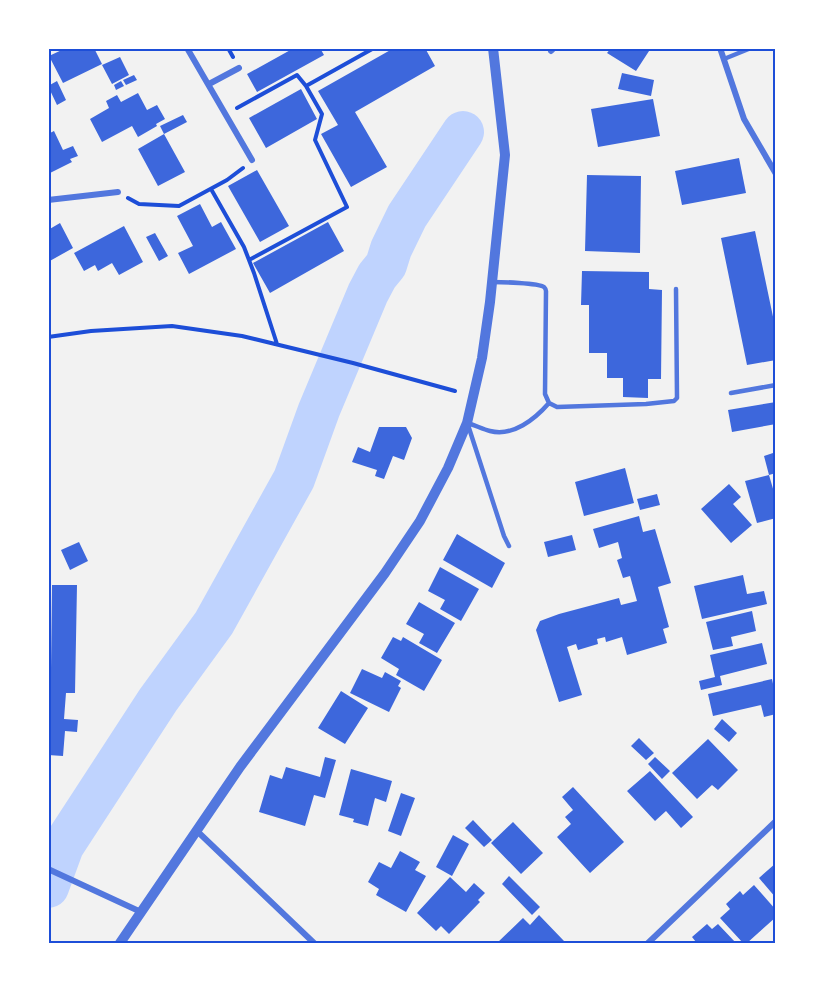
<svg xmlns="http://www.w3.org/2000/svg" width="824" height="991" font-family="'Sofia Sans Condensed',sans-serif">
	<rect width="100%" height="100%" fill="#f2f2f2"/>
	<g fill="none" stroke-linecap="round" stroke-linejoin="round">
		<path stroke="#bfd3fe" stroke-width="42" d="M48 887 63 846 158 700 214 623 294 479 319 410 368 293 377 276 386 265 391 249 407 216 463 132"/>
	</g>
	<path fill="#3d67dc" d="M66 48H94L102 64 63 83 49 56Z
		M294 48H320L324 55 257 92 247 74Z
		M394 48H425L435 66 355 112 387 167 351 187 321 134 338 125 318 91Z
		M611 48H651L636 71 607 53Z
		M120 57 129 75 112 84 102 65Z
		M622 73 654 80 651 96 618 89Z
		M134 75 137 80 126 85 123 80Z
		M57 81 66 100 57 105 48 86Z
		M121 81 124 86 116 90 114 85Z
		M301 89 317 119 266 148 249 118Z
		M138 93 147 110 157 105 165 119 156 124 157 126 138 137 132 126 102 142 90 119 109 108 106 101 117 95 121 102Z
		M653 99 660 136 598 147 591 109Z
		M183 115 187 122 164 134 185 172 158 186 138 149 164 134 160 126Z
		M54 131 63 150 73 146 78 156 70 159 72 162 48 174V134Z
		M739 158 746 193 682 205 675 171Z
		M257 170 289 226 260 242 228 186Z
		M587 175 641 176 640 253 585 251Z
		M200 204 212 227 221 222 236 249 189 274 178 253 193 246 177 216Z
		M328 222 344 251 270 293 253 263Z
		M60 223 73 248 48 262V230Z
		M124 226 143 262 119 275 112 263 98 271 95 265 84 271 74 253Z
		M755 231 776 331V360L747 365 721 238Z
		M155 233 168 256 159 261 146 237Z
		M582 271 649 272V289L662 290 661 379H648V398L623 397V378H607V353H589V305H581Z
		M776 402V424L732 432 728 410Z
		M379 427H406L412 438 404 460 393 456 384 479 375 476 377 470 352 462 358 447 370 452Z
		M773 453 776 465V473L769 475 764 456Z
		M625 468 634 503 584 516 575 482Z
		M769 475 776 499V518L757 523 745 481Z
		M729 484 741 497 733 504 752 525 731 543 701 509Z
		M657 494 660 505 640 510 637 499Z
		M639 516 643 532 655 529 671 583 658 587 669 627 663 629 667 643 627 655 622 637 606 642 605 637 597 639 598 644 578 650 576 644 567 647 582 695 559 702 536 630 540 621 559 614 619 598 621 605 637 601 630 576 623 578 617 560 622 558 618 542 599 548 593 529Z
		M457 534 505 563 492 588 443 560Z
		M572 535 576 550 548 557 544 542Z
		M79 542 88 561 70 570 61 550Z
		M440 567 479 589 461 621 440 609 445 600 428 591Z
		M743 575 747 594 764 591 767 604 702 619 694 586Z
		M52 585H77L75 693H66L64 719 78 720 77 732 65 731 63 756 48 755V668H51Z
		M419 602 455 623 437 653 419 643 424 634 406 624Z
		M752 611 756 631 731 637 733 646 713 650 706 622Z
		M393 637 401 641 403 637 442 660 424 691 396 675 399 669 381 658Z
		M762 643 767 664 720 676 722 685 701 690 699 681 715 677 710 655Z
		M362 669 382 678 385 672 401 681 398 686 401 688 389 712 350 693Z
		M772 679 776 698V714L764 717 761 705 713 716 708 694Z
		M341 691 368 708 345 744 318 728Z
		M722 719 737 733 729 742 714 729Z
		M639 738 654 753 646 760 631 746Z
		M708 739 738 770 718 790 712 785 697 799 672 773Z
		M325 757 336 760 325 798 314 795 305 826 259 812 270 775 282 779 286 767 320 777Z
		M655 757 670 771 662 779 648 764Z
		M351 769 392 781 386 802 375 798 368 826 353 822 354 819 339 815Z
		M650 771 693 817 681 828 666 811 655 821 627 791Z
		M573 787 624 842 590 873 557 837 571 824 565 817 573 810 562 797Z
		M401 793 415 798 401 836 388 831Z
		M473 820 492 840 484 847 465 828Z
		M513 822 543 853 521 874 491 843Z
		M453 835 469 844 452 876 436 867Z
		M400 851 420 862 415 870 426 876 406 912 376 895 379 889 368 882 379 862 391 868Z
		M776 863V898L759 878Z
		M509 876 540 907 532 915 502 884Z
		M450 877 466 892 474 883 485 893 478 900 480 902 449 934 441 926 436 931 417 913Z
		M754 885 776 910V917L747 943H743L720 918 730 909 726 904 740 891 743 895Z
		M539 915 564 941 562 943H497L523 918 530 925Z
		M707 924 712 929 718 924 736 943H694L696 942 692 937Z"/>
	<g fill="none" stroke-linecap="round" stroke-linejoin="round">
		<path stroke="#1d4ed8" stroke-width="4" d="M228 48 233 57
			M237 108 297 75 306 86 374 48
			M211 189 244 247 254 273 277 344
			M128 198 139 204 179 206 227 180 243 168
			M249 260 347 207 315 140 322 114 306 86
			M48 337 91 331 172 326 242 336 353 363 455 391"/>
		<path stroke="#5277de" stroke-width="4.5" d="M724 59 751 48
			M492 282C501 282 538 283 544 287 545 288 546 290 546 291L545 394 549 403 557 407 646 404 674 401 677 398 676 289
			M731 393 776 385
			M467 423C475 425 482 429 490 431 513 437 535 419 549 403
			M468 425 504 536 509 546"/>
		<path stroke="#5277de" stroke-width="6" d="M187 48 252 160
			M720 48 744 119 776 174
			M551 51 554 48
			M209 84 239 68
			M48 200 118 192
			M197 831 314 943
			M48 869 141 912
			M648 943 776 821"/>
		<path stroke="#5277de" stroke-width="10" d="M120 943 240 767 385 573 420 521 448 468 467 423 482 358 490 302 505 155 493 48"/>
	</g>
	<rect width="824" height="991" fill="none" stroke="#ffffff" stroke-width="99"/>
	<rect x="50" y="50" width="724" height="892" fill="none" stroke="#1d4ed8" stroke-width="2"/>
</svg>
